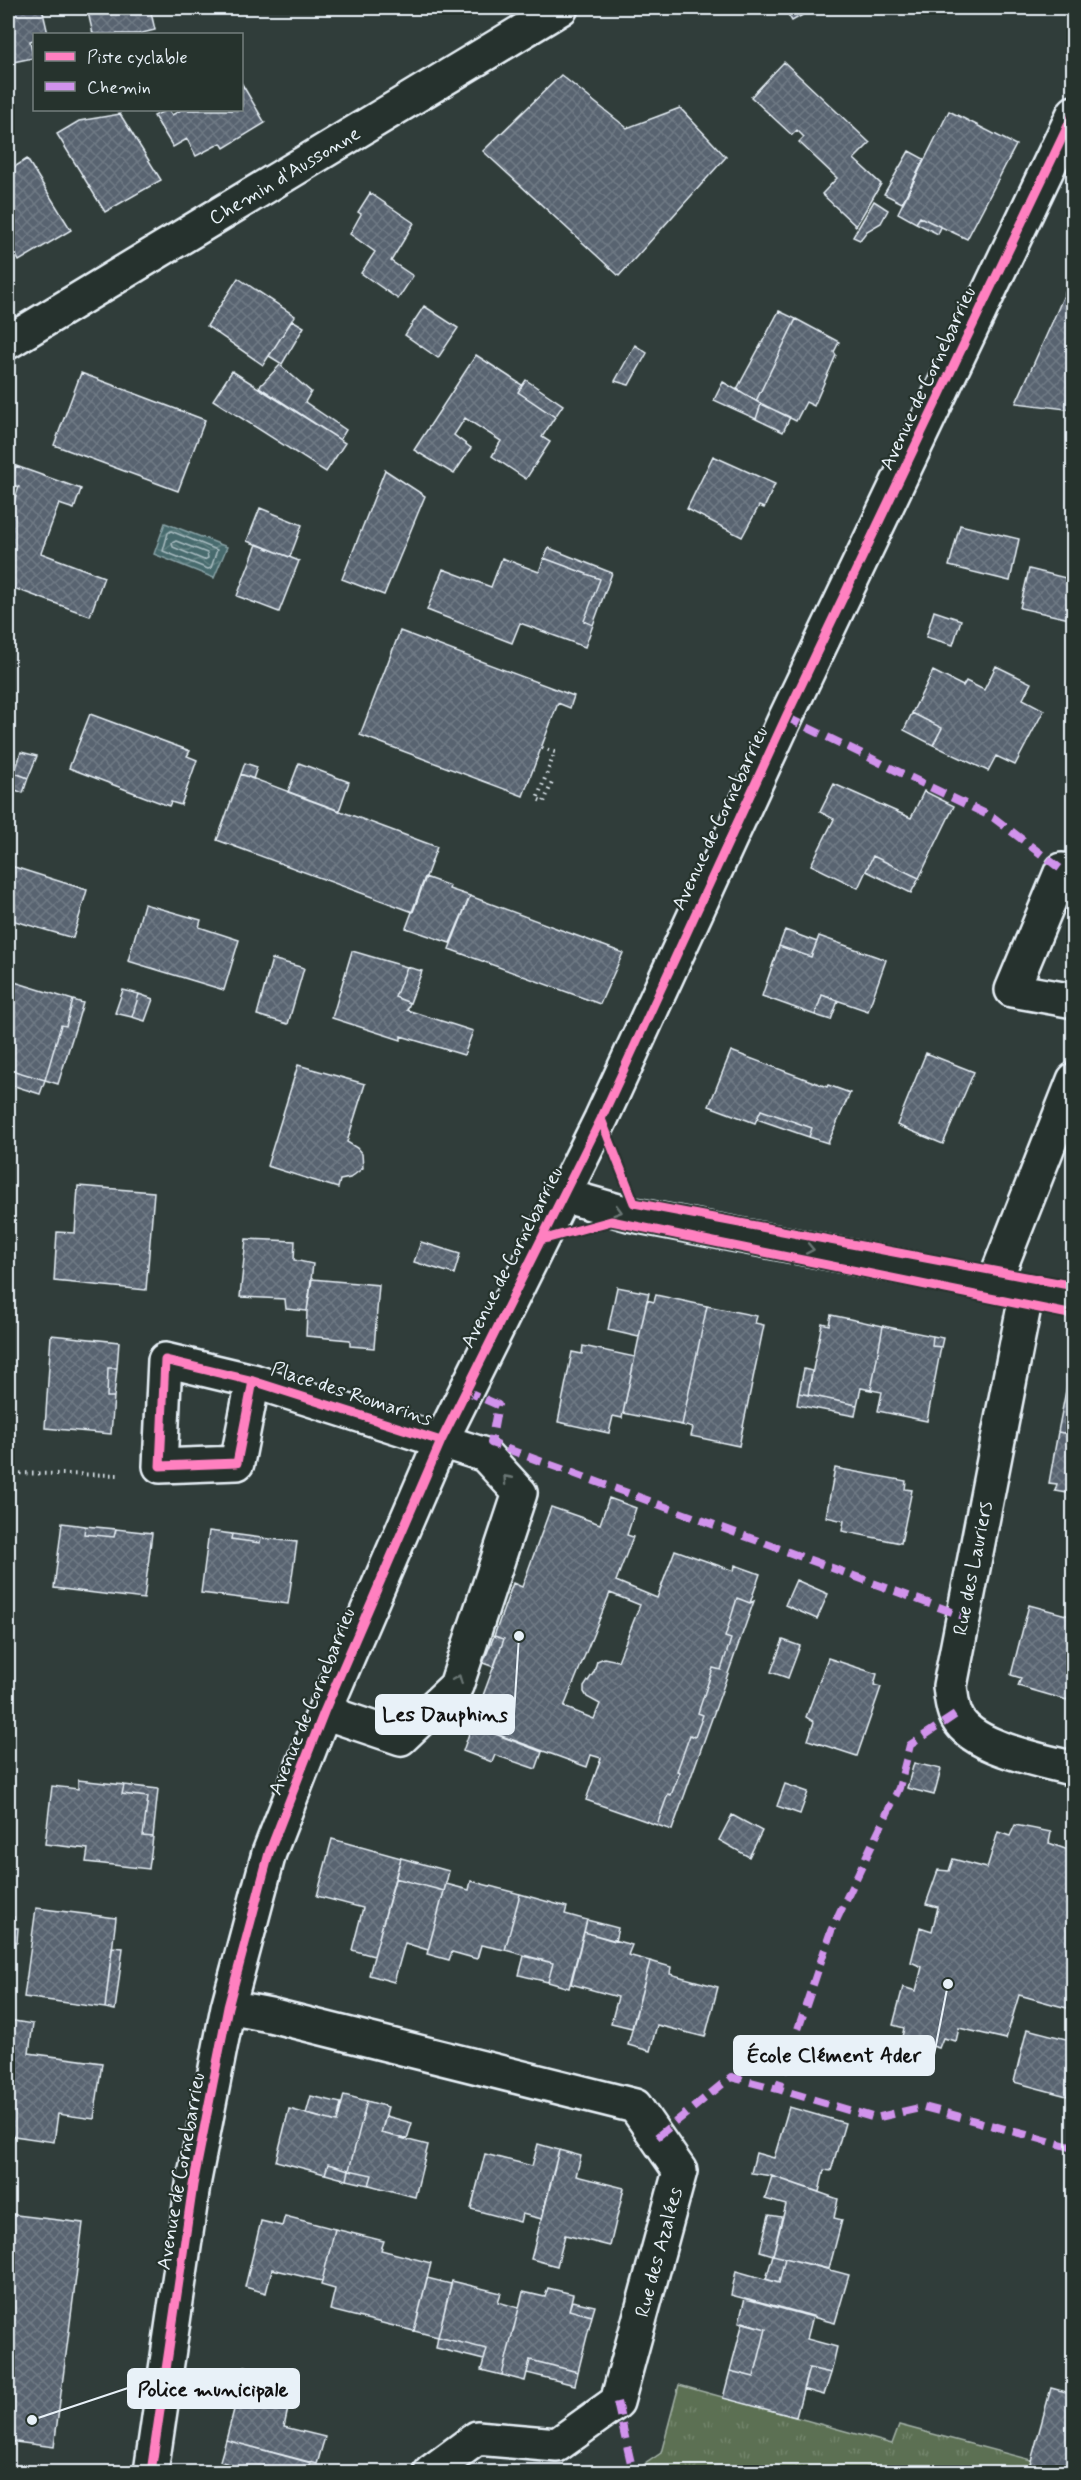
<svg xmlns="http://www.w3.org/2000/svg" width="1081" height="2480" font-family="Mynerve,sans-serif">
	<defs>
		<pattern id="grass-tufts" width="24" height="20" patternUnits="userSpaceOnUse" patternTransform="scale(1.5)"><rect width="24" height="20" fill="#5c7053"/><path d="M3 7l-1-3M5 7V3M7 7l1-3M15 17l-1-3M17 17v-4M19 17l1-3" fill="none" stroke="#73856c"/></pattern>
		<pattern id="water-waves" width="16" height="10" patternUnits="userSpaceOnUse" patternTransform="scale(1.5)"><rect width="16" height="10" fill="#476b6d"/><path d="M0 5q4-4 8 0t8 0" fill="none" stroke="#628183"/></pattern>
		<pattern id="building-cross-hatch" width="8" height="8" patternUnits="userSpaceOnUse" patternTransform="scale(1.5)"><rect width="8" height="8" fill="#586370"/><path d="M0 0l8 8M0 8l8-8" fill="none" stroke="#707a85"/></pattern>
	</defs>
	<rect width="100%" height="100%" fill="#303d3a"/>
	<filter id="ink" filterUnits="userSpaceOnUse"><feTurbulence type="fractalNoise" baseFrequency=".0167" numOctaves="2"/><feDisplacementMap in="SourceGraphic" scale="12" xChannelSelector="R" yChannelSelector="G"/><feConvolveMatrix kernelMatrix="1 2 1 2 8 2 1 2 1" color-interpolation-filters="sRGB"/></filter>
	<g filter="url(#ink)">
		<path fill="url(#grass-tufts)" stroke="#a2b0a6" stroke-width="1.5" d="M679 2385 892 2444 899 2425 1031 2460 1028 2472H633L661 2453Z"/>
		<path fill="url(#water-waves)" stroke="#87a1a5" stroke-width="1.5" d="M165 523 227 547 214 578 154 554Z"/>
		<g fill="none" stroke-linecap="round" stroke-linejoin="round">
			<path stroke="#a8bbc0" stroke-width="1.5" d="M171 531 217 550 211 568 208 569 163 551 168 533Z
				M176 541 207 553 208 558 204 560 173 547 172 543Z"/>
		</g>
		<path fill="url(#building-cross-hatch)" stroke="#e8f1f8" stroke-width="1.5" fill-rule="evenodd" d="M8 8H42L48 34H34V40L30 41 33 58 8 63Z
			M87 8H150L155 30 138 34H93Z
			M784 8H815L792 21Z
			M784 62 870 143 854 159 881 184 856 226 822 194 837 178 799 142 804 137 797 130 792 135 751 97Z
			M561 75 627 128 680 108 726 157 619 276 483 151Z
			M242 84 265 123 224 148 221 143 196 156 187 139 173 147 154 116 166 110H169L172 115 181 110H242Z
			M949 111 1016 145 967 239 920 217 916 223 898 213Z
			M120 114 161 180 105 212 57 134 79 121Z
			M909 151 924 159 902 203 884 194Z
			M27 159 71 230 19 261 8 241V171Z
			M370 193 414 223 391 261 413 276 398 299 361 273 375 252 350 234 361 214 358 212Z
			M874 201 888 210 881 223 867 231 860 240 853 237Z
			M920 217 941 227 938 234 916 223Z
			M1074 272V410L1016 403 1051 325Z
			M238 278 295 316 263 365 207 326Z
			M424 306 458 328 438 358 405 335Z
			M779 311 796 319 756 401 737 389Z
			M796 319 839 342 834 352 836 355 814 406 806 402 796 421 756 401Z
			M292 320 304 327 282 364 269 356Z
			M635 345 647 353 629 385 615 381Z
			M476 355 522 385 518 392 555 417 542 437 550 442 526 479 492 456 501 441 465 418 454 435 471 448 454 474 414 450Z
			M280 365 311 392 305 402 346 430 340 440 259 387Z
			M232 371 345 443 326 472 213 400Z
			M81 373 205 420 178 491 54 445Z
			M526 380 563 405 555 417 518 392Z
			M723 382 761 404 756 419 714 400Z
			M761 404 790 417 783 432 756 419Z
			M713 456 775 484 764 508 759 506 742 537 687 509Z
			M16 466 81 489 74 509 59 504 41 553 104 577 90 616 8 586V512L10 513 19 487 10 484Z
			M385 470 425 496 384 595 342 579Z
			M260 508 302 525 290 557 247 541Z
			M960 525 1019 539 1010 581 949 566Z
			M257 544 299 561 279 612 237 596Z
			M549 548 612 573 593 625 584 621 600 579 544 558Z
			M502 558 539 572 544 558 600 579 584 621 593 625 585 647 520 623 512 643 427 610 443 569 491 587Z
			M1029 569 1074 580V620L1020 608Z
			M934 611 961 620 953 645 926 637Z
			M400 631 574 696 570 708 558 703 523 796 360 735Z
			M996 666 1031 683 1023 699 1044 710 1015 765 996 756 988 771 933 745 942 728 912 713 933 671 963 686 966 681 984 690Z
			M912 713 942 728 933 745 904 730Z
			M90 714 190 751 187 756 197 760 181 805 171 802 169 806 69 768Z
			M21 752 37 756 28 778 15 773Z
			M245 763 257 767 253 779 241 774Z
			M299 763 349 782 339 811 288 792Z
			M8 770 28 778 23 793 8 787Z
			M241 774 437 847 413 912 217 840Z
			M834 784 911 818 924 791 954 806 919 878 873 856 858 888 811 865 834 819 820 812Z
			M873 856 919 878 911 893 866 871Z
			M8 865 87 890 73 938 8 919Z
			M425 877 450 886 449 889 470 896 450 943 406 928Z
			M470 896 623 953 600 1004 449 949Z
			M144 904 201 920 199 927 239 940 224 990 128 961Z
			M785 930 817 942 811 957 779 946Z
			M819 936 886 960 868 1011 822 995 815 1015 762 996 779 946 811 957Z
			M352 951 407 967 395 997 410 1003 407 1010 473 1031 464 1055 401 1036V1040L332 1018Z
			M272 959 304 968 288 1024 257 1015Z
			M407 967 422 971 410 1003 395 997Z
			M8 980 73 1000 66 1026 61 1025 45 1080 8 1069Z
			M123 990 139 994 132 1017 115 1013Z
			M139 994 153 999 145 1021 132 1017Z
			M822 995 838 1001 831 1020 815 1015Z
			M73 1000 83 1003 58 1084 45 1080 61 1025 66 1026Z
			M731 1051 827 1087 828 1085 850 1093 828 1143 809 1137 812 1128 761 1110 755 1123 709 1106Z
			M926 1053 974 1072 943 1144 897 1125Z
			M298 1065 365 1084 347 1142 357 1148 362 1154 363 1168 350 1178 340 1180 338 1188 267 1166Z
			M8 1069 45 1080 40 1094 8 1084Z
			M761 1110 812 1128 809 1137 757 1119Z
			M78 1186 154 1192 146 1290 54 1281 57 1232 75 1233Z
			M246 1239 295 1241 294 1260 313 1264 307 1311 286 1309 285 1299 240 1297Z
			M421 1242 460 1254 454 1274 414 1262Z
			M312 1279 379 1285 374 1348 350 1346V1340L306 1336 307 1311Z
			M617 1287 649 1293 639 1337 608 1330Z
			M656 1295 707 1306 682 1425 623 1413 647 1300 654 1302Z
			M707 1306 757 1316 755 1323 764 1325 739 1446 691 1436 693 1428 682 1425Z
			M831 1315 883 1326 871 1390 861 1388 857 1405 808 1395 822 1323 829 1325Z
			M883 1326 933 1336 932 1346 941 1347 927 1421 878 1411 882 1392 871 1390Z
			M51 1335 119 1342 117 1368H108L107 1397H114L111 1434 45 1428Z
			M933 1336 943 1338 941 1347 932 1346Z
			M583 1346 635 1357 622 1418 613 1416 609 1433 558 1422 572 1352 582 1354Z
			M108 1368H117L114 1397H107Z
			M804 1369 812 1371 808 1395 799 1393Z
			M1068 1380 1074 1381V1435L1058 1432Z
			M799 1393 857 1405 855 1416 797 1405Z
			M1058 1432 1074 1435V1494L1055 1491 1057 1484 1049 1483Z
			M835 1468 906 1481 905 1489 912 1490 901 1543 842 1531 844 1521 826 1517Z
			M609 1498 636 1508 627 1535 633 1537 616 1581 657 1598 675 1550 734 1571 735 1565 760 1574 750 1603 737 1598 725 1637 731 1639 721 1670 713 1668 698 1713 703 1715 695 1737 690 1735 677 1771 680 1772 671 1795 668 1794 657 1825 586 1800 601 1758 591 1755 587 1767 472 1725 504 1639 494 1636 513 1583 522 1587 551 1507 600 1524ZM610 1593 640 1605 618 1661 604 1658 597 1661 594 1672 584 1687V1692L587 1697 600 1704 594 1719 564 1707Z
			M62 1523 85 1526 84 1534 114 1537 116 1529 152 1533 144 1599 54 1588Z
			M85 1526 116 1529 114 1537 84 1534Z
			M209 1531 232 1534 231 1539 260 1543 261 1538 297 1542 288 1604 201 1593Z
			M232 1534 261 1538 260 1543 231 1539Z
			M796 1580 828 1594 817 1619 785 1605Z
			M737 1598 750 1603 754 1601 672 1830 657 1825 668 1794 671 1795 680 1772 677 1771 690 1735 695 1737 703 1715 698 1713 713 1668 721 1670 731 1639 725 1637Z
			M1029 1605 1074 1617V1677L1067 1700 1018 1686 1021 1678 1011 1675Z
			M494 1636 504 1639 494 1667 483 1663Z
			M783 1640 800 1646 788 1678 771 1672Z
			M828 1658 877 1674 874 1685 881 1687 857 1756 808 1740 814 1722 806 1717Z
			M472 1725 542 1752 536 1769 495 1755 492 1762 463 1751Z
			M914 1763 941 1769 934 1795 907 1788Z
			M78 1780 124 1785 122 1794 148 1797 143 1836 153 1837 149 1869 86 1862 88 1849 45 1844 52 1786 78 1789Z
			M785 1784 808 1792 800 1814 777 1806Z
			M124 1785 158 1789 153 1837 143 1836 148 1797 122 1794Z
			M732 1815 762 1831 749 1857 719 1840Z
			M1015 1825 1051 1832 1049 1843 1068 1850 1072 1838H1074V2010L1019 1995 1006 2039 959 2028 956 2041 943 2038 939 2048 902 2037 904 2028 893 2025 903 1987 916 1991 922 1967 911 1962 920 1927 932 1931 938 1907 926 1904 938 1870 949 1871 953 1859 987 1868 998 1832 1010 1836Z
			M332 1839 401 1858 374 1956 352 1950 363 1908 317 1896Z
			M401 1858 449 1871 444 1891 395 1878Z
			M395 1878 444 1891 428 1950 405 1943 394 1982 369 1975Z
			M471 1881 520 1894 505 1950 481 1945 477 1959 452 1952 449 1960 427 1954 446 1884 469 1890Z
			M520 1894 567 1907 565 1914 587 1920 569 1988 548 1982 553 1963 505 1950Z
			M36 1908 116 1918 105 2008 24 1997Z
			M8 1917H14L13 1928H18L17 1942 8 1940Z
			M587 1920 618 1928 615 1941 584 1932Z
			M584 1932 632 1945 628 1955 650 1961 632 2028 611 2023 618 1997 571 1984Z
			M112 1947 123 1948 115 2010 105 2008Z
			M524 1956 553 1963 548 1982 519 1975Z
			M650 1961 671 1967 670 1974 718 1987 705 2037 657 2025 650 2051 628 2045Z
			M8 2020 33 2024 29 2053 102 2063 94 2119 58 2114 54 2142 8 2135Z
			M1027 2029 1074 2041V2069L1067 2096 1014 2082Z
			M344 2095 367 2101 349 2170 328 2164 325 2174 276 2161 289 2109 337 2122Z
			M311 2096 341 2103 337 2122 306 2114Z
			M367 2101 388 2107 381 2133 428 2145 415 2197 369 2185 372 2175 349 2170Z
			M789 2107 845 2123 831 2171 824 2170 819 2192 772 2176 751 2173 756 2153 774 2158Z
			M386 2116 412 2123 407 2139 381 2133Z
			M538 2144 559 2150 542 2219 522 2214 520 2222 471 2209 485 2154 532 2166Z
			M559 2150 581 2156 576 2176 624 2188 610 2246 565 2235 557 2266 531 2259Z
			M328 2164 349 2170 347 2180 325 2174Z
			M349 2170 372 2175 369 2185 347 2180Z
			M772 2176 838 2199 834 2218 842 2220 829 2269 773 2255 786 2205 765 2199Z
			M8 2214 83 2223 54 2447 8 2441Z
			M769 2215 782 2217 773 2255 760 2251Z
			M285 2216 335 2229 322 2281 272 2269 266 2293 245 2287 261 2221 282 2226Z
			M335 2229 384 2241 381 2250 431 2263 414 2331 330 2310 335 2289 321 2285Z
			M773 2255 785 2258 779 2283 766 2279Z
			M785 2258 849 2275 835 2323 731 2295 736 2271 779 2283Z
			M427 2278 451 2284 438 2337 414 2331Z
			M452 2281 501 2293 498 2302 519 2308 502 2375 481 2370 487 2349 438 2337Z
			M548 2288 573 2294 569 2310 592 2316 578 2372 530 2360 525 2381 502 2375 523 2292 545 2297Z
			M745 2298 813 2316 807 2339 837 2347 831 2373 809 2368 796 2417 723 2398 730 2371 754 2377 766 2329 739 2322Z
			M572 2301 595 2306 592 2316 569 2310Z
			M743 2322 766 2329 754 2377 730 2371Z
			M438 2337 487 2349 484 2360 436 2348Z
			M530 2360 578 2372 575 2385 527 2373Z
			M245 2366 296 2379 289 2404 239 2391Z
			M809 2368 831 2373 824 2395 803 2389Z
			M1051 2388 1074 2394V2472H1028Z
			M239 2391 289 2404 284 2427 325 2437 317 2464 226 2440Z
			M226 2440 311 2463 308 2472H226L228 2464 220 2461Z"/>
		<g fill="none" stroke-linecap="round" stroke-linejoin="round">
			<defs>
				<path id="minor" d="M8 342 561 8
					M1074 875 1062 870 1012 990 1074 1001
					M562 1195 629 1214 1074 1300
					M994 1283 1074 1080
					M1027 1291 950 1686C951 1695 952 1705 955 1713 967 1748 1042 1760 1074 1769
					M253 1381 237 1463 160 1466 165 1360 253 1381 485 1455 520 1493 456 1686 401 1738 324 1712
					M228 2007 270 2015 635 2106 680 2171 617 2402 557 2445 477 2438 431 2472
					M151 2472 193 2185 228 2007 269 1853 324 1712 441 1441 601 1119 786 717 1074 113"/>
			</defs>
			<use href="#minor" stroke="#e8f1f8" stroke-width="38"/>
			<path stroke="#e8f1f8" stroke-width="4" stroke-dasharray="1.5 4.5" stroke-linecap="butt" d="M542 748 555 752 537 799 544 802 553 780
				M8 1473 120 1475"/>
			<use href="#minor" stroke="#26332d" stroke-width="33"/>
			<path stroke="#d193ec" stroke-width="8" stroke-dasharray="15 8" stroke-linecap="butt" d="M786 717 994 818 1062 870
				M464 1390 498 1405 491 1443 963 1616
				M955 1715 910 1745 899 1788 831 1931 778 2089 875 2118 924 2107 1074 2148
				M657 2137 731 2077 778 2089
				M617 2402 633 2472"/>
			<defs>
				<path id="cycleway" d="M601 1119 634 1203 1074 1286
					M541 1240 611 1221 1074 1315
					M253 1381 237 1463 160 1466 165 1360 253 1381 441 1441
					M151 2472 193 2185 228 2007 269 1853 324 1712 441 1441 601 1119 786 717 1074 113"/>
			</defs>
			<use href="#cycleway" stroke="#26332d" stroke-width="13"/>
			<use href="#cycleway" stroke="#ff80c0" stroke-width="9"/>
		</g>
		<defs><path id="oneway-chevron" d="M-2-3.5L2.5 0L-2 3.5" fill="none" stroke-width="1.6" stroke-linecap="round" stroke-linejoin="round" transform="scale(1.5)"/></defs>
		<g stroke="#6a7674">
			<use href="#oneway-chevron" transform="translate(618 1211) rotate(16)"/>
			<use href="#oneway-chevron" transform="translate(810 1249) rotate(11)"/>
			<use href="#oneway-chevron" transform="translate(507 1479) rotate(-132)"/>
			<use href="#oneway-chevron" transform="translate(458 1679) rotate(-68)"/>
		</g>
	</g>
	<g text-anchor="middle" stroke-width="4.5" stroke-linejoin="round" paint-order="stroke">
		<g font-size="20" fill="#e8f1f8" stroke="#26332d">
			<text transform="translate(284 175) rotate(-31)" y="7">Chemin d'Aussonne</text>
			<text transform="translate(927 378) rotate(-65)" y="7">Avenue de Cornebarrieu</text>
			<text transform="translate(719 818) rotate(-65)" y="7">Avenue de Cornebarrieu</text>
			<text transform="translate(511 1257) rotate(-63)" y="7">Avenue de Cornebarrieu</text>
			<text transform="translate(352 1393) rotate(18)" y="7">Place des Romarins</text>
			<text transform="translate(972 1568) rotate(-79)" y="7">Rue des Lauriers</text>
			<text transform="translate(311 1701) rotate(-68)" y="7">Avenue de Cornebarrieu</text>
			<text transform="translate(180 2171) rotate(-80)" y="7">Avenue de Cornebarrieu</text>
			<text transform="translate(658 2252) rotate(-75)" y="7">Rue des Azalées</text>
		</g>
	</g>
	<path fill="none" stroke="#e8f1f8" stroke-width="2" d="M519 1636L514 1714M948 1984L934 2055M32 2420L128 2388"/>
	<g fill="#e8f1f8" stroke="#26332d" stroke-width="2">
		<circle cx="519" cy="1636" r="6"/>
		<circle cx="948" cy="1984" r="6"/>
		<circle cx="32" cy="2420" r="6"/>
	</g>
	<g fill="#e8f1f8" stroke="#e8f1f8" stroke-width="2">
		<rect x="376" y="1695" width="138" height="39" rx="6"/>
		<rect x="734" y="2036" width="200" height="39" rx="6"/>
		<rect x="128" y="2369" width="171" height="39" rx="6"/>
	</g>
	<g font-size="21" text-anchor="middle" font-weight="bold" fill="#111">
		<text x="445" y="1721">Les Dauphins</text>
		<text x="834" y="2062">École Clément Ader</text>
		<text x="213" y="2396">Police municipale</text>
	</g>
	<rect width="1081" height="2480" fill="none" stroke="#26332d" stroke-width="30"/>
	<rect x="15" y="15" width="1051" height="2450" fill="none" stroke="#e8f1f8" stroke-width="2" filter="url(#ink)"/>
	<rect x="33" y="33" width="210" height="78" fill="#26332d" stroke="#747f7e" stroke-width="1.5"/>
	<rect x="45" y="52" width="30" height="9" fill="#ff80c0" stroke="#747f7e" stroke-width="1.5"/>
	<text x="87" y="63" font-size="18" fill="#e8f1f8">Piste cyclable</text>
	<rect x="45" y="82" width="30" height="9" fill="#d193ec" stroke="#747f7e" stroke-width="1.5"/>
	<text x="87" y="93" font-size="18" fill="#e8f1f8">Chemin</text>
</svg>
